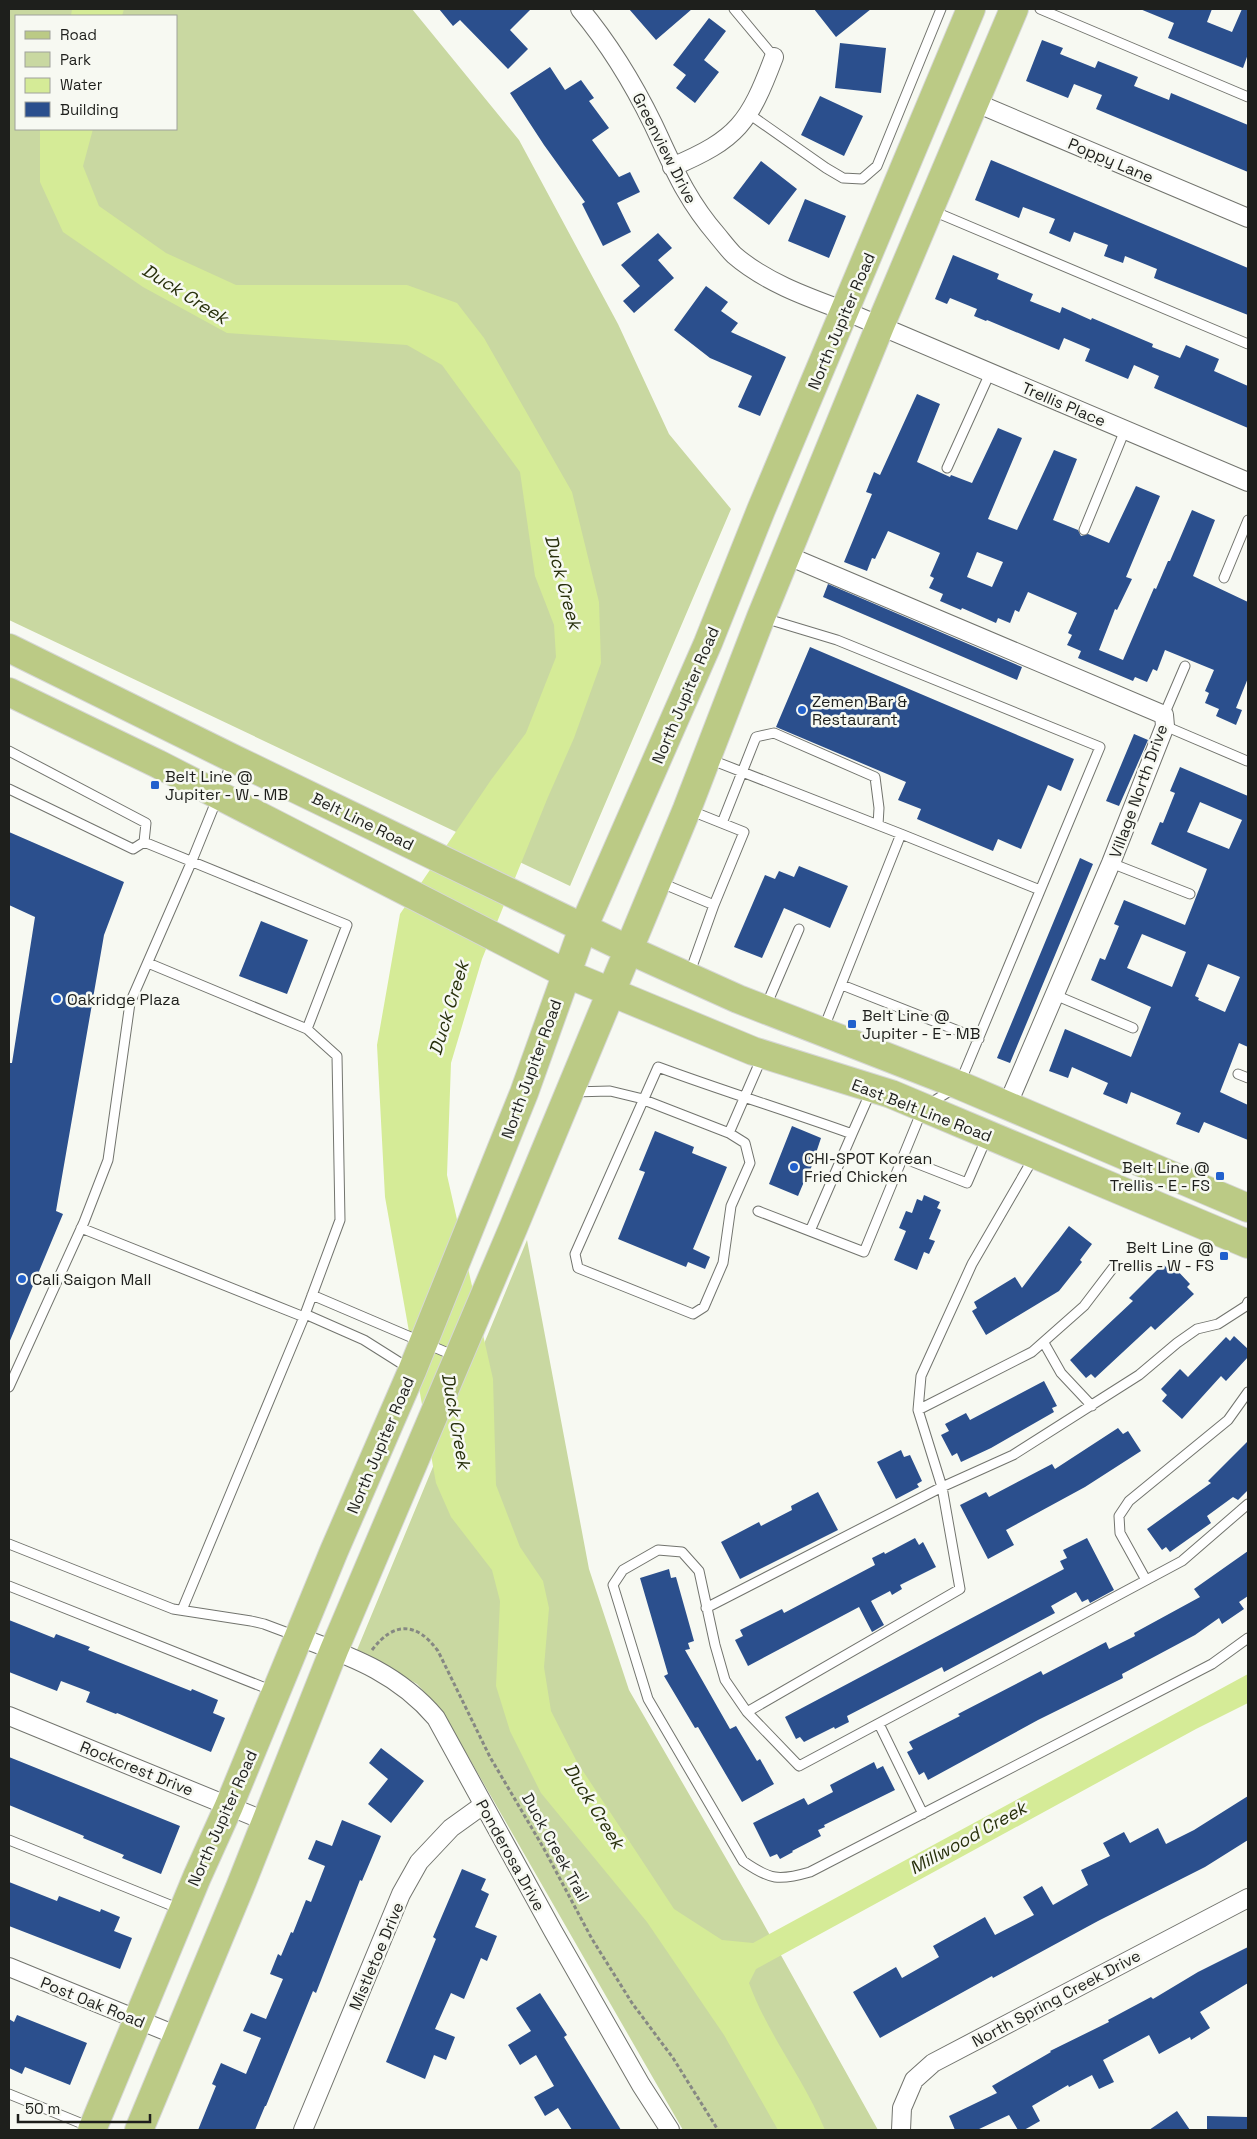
<svg xmlns="http://www.w3.org/2000/svg" width="1257" height="2139" font-family="'Space Grotesk',sans-serif">
	<rect width="100%" height="100%" fill="#f7f9f2"/>
	<path fill="#c9d8a1" fill-rule="evenodd" d="M9 9H412L519 140 618 324 669 434 731 509 570 886 9 620ZM16 16H176V129H16Z
		M527 1240 589 1569 629 1690 757 1912 878 2130H683L442 1711 417 1684 357 1650Z"/>
	<path fill="#d5eb97" d="M72 9H124L122 16H71Z
		M40 129H93L83 166 99 206 166 253 236 285H407L457 303 484 338 572 492 599 602 601 663 574 738 548 797 482 959 451 1063 447 1175 493 1379 496 1485 520 1547 543 1581 549 1608 544 1667 551 1711 577 1762 674 1909 722 1940 753 1943 1248 1674V1703L1196 1729 756 1969 749 1983C768 2035 804 2079 825 2130H778L724 2035 647 1922 541 1793 510 1731 496 1686 500 1601 492 1570 451 1517 436 1483 385 1197 377 1045 400 914 491 780 526 733 556 657 554 625 535 576 520 472 442 365 407 345 227 333 143 287 63 232 40 182Z"/>
	<path fill="#2b4f8d" fill-rule="evenodd" d="M439 9H531L510 30 528 49 508 69 460 20 453 26Z
		M629 9H692L656 40Z
		M814 9H871L836 37Z
		M1140 9H1212L1207 22 1232 32 1242 9H1248V54L1243 68 1168 38 1174 23Z
		M709 18 726 31 704 60 719 72 695 103 676 88 686 75 673 65Z
		M1042 40 1063 48 1060 54 1095 68 1098 61 1138 77 1134 86 1169 100 1171 93 1248 125V172L1096 109 1102 95 1074 84 1068 98 1026 81Z
		M840 43 886 48 881 93 835 88Z
		M550 67 565 90 581 80 594 98 589 101 609 128 592 140 619 177 630 172 640 192 617 203 631 232 603 246 582 204 585 202 544 145 510 93Z
		M820 96 863 116 844 156 801 135Z
		M991 160 1248 268V315L1154 278 1157 269 1125 256 1123 263 1104 256 1108 245 1074 232 1070 242 1049 233 1055 219 1023 207 1019 218 975 200Z
		M761 161 797 189 769 225 733 198Z
		M805 199 846 216 829 258 788 241Z
		M658 233 672 248 658 260 674 278 634 313 623 301 640 286 621 265Z
		M953 255 999 274 997 279 1033 294 1030 301 1060 313 1062 307 1091 320 1092 318 1153 344 1152 347 1180 358 1186 345 1219 359 1214 371 1248 386V428L1154 388 1159 376 1134 365 1128 379 1085 361 1090 349 1064 338 1059 350 987 320 986 321 974 316 977 309 950 298 947 304 935 299Z
		M706 286 728 302 721 311 738 323 731 332 786 357 760 416 738 407 752 376 710 358 674 330Z
		M917 394 940 404 917 462 950 477 951 475 972 483 998 428 1022 438 988 519 1017 530 1054 450 1077 459 1053 520 1078 530 1081 536 1088 534 1109 543 1136 486 1160 496 1126 577 1132 579 1117 610 1115 609 1099 650 1123 660 1154 588 1156 589 1168 561H1170L1192 510 1215 520 1193 576 1248 602V678L1236 708 1242 710 1236 725 1216 716 1219 709 1205 703 1209 693 1205 691 1214 670 1165 650 1157 671 1153 669 1147 682 1135 677 1133 681 1078 658 1081 651 1067 645 1072 635 1068 633 1077 613 1028 592 1019 612 1015 610 1010 623 998 618 996 623 962 608 961 610 940 601 943 594 929 588 934 578 930 576 940 553 888 531 875 559 872 558 867 571 844 562 872 494 866 492 874 472 880 475ZM977 552 1003 562 992 587 967 577Z
		M828 584 1022 667 1017 680 823 597Z
		M810 647 1074 759 1061 791 1048 785 1021 849 998 839 993 851 917 819 921 809 898 800 906 782 776 727Z
		M1134 734 1148 740 1119 806 1106 801Z
		M1180 767 1248 796V1047L1239 1043 1220 1092 1248 1105V1140L1204 1122 1199 1133 1176 1124 1181 1113 1131 1092 1127 1104 1103 1094 1108 1083 1072 1067 1068 1078 1049 1071 1065 1029 1131 1057 1151 1007 1091 980 1100 958 1105 960 1119 926 1114 924 1124 900 1185 925 1207 869 1151 844 1160 822 1163 823 1175 793 1170 791ZM1200 802 1242 820 1229 849 1187 832ZM1142 934 1186 952 1172 987 1127 968ZM1208 964 1240 977 1225 1012 1198 1000 1199 998 1195 996Z
		M9 832 124 882 104 935 56 1211 63 1214 9 1343V1063H12L35 917 9 905Z
		M1080 858 1093 864 1010 1063 997 1058Z
		M799 866 848 886 830 928 784 908 762 958 734 947 765 875 775 879 779 871 794 877Z
		M261 921 308 940 287 994 239 976Z
		M792 1126 821 1138 808 1177H806L798 1196 769 1184Z
		M655 1131 694 1147 692 1153 727 1167 693 1249 710 1257 705 1269 688 1262 686 1267 618 1239 645 1172 639 1170Z
		M924 1195 940 1202 937 1208 941 1210 929 1239 935 1241 929 1254 924 1252 917 1270 894 1260 906 1231 899 1228 906 1211 912 1213 917 1199 922 1201Z
		M1069 1226 1092 1244 1080 1260 1082 1262 1059 1291 986 1335 972 1311 977 1308 974 1302 1015 1277 1022 1288Z
		M1163 1264 1169 1270 1173 1266 1190 1284 1187 1287 1194 1294 1155 1330 1151 1326 1095 1378 1091 1374 1086 1378 1070 1360 1133 1301 1129 1298Z
		M1234 1336 1248 1349V1357L1226 1381 1221 1376 1182 1419 1162 1401 1167 1395 1161 1389 1180 1369 1188 1377 1226 1337 1230 1341Z
		M1044 1381 1057 1406 1052 1408 1054 1412 991 1448 961 1462 957 1453 952 1456 941 1435 949 1431 945 1424 966 1413 970 1420Z
		M1118 1428 1123 1434 1128 1431 1141 1451 1085 1487 1006 1530 1014 1545 988 1559 960 1505 986 1492 989 1497 1052 1464 1055 1469Z
		M1248 1441V1490L1238 1500 1233 1497 1207 1516 1211 1523 1170 1552 1166 1547 1162 1550 1147 1529 1211 1483 1208 1481Z
		M901 1450 904 1457 910 1455 922 1481 917 1484 919 1487 896 1499 877 1462Z
		M818 1492 838 1530 740 1579 721 1542 759 1522 761 1526 792 1510 791 1506Z
		M915 1538 919 1545 923 1542 936 1567 900 1585 902 1589 892 1595 890 1591 871 1601 884 1625 872 1632 859 1607 748 1666 735 1640 743 1636 740 1630 782 1609 784 1613 875 1565 872 1558 884 1552 885 1554Z
		M1087 1538 1114 1590 1090 1603 1088 1599 1082 1602 1076 1592 1051 1606 1055 1613 944 1672 942 1667 847 1716 849 1722 835 1729 834 1727 804 1742 800 1737 796 1739 785 1717 1064 1569 1060 1561 1067 1558 1063 1550Z
		M1248 1551V1596L1239 1602 1244 1609 1222 1624 1219 1618 1195 1635 1122 1674 1123 1678 1038 1720 928 1780 924 1772 919 1775 907 1752 913 1749 909 1742 960 1716 958 1714 1041 1671 1043 1675 1106 1642 1109 1649 1135 1636 1134 1633 1200 1597 1194 1589Z
		M669 1569 671 1578 676 1577 694 1641 688 1643 690 1649 685 1650 730 1729 736 1726 757 1761 760 1759 774 1784 742 1802 698 1727 695 1728 664 1676 668 1674 640 1578Z
		M9 1620 54 1638 56 1634 90 1647 88 1650 191 1691 192 1689 218 1700 213 1713 225 1718 211 1752 117 1713 116 1714 86 1702 90 1692 61 1681 57 1691 9 1672Z
		M381 1748 424 1781 391 1823 368 1804 388 1779 369 1763Z
		M9 1757 180 1826 161 1874 122 1858 124 1855 83 1838 84 1836 9 1805Z
		M874 1762 877 1769 883 1766 895 1790 824 1825 825 1827 818 1830 821 1836 792 1851 793 1852 780 1859 777 1854 770 1857 753 1823 804 1798 808 1805 833 1792 830 1785Z
		M1248 1796V1840L1205 1867 1098 1921 993 1978 992 1976 880 2038 853 1992 896 1967 902 1978 939 1957 933 1946 985 1917 995 1935 1034 1915 1023 1897 1042 1886 1053 1905 1088 1885 1081 1870 1110 1856 1103 1843 1124 1832 1130 1843 1158 1828 1166 1844 1194 1830Z
		M342 1820 381 1836 362 1881 360 1880 316 1993 313 1991 266 2106H265L255 2130H198L216 2086 212 2084 221 2063 246 2074 261 2038 243 2031 251 2013 266 2019 283 1979 270 1974 278 1954 281 1956 291 1932 293 1933 306 1900 311 1902 325 1866 308 1859 316 1840 332 1846Z
		M462 1869 486 1879 481 1890 489 1894 475 1927 497 1936 487 1961 481 1958 464 1999 451 1993 435 2029 455 2037 446 2060 434 2055 425 2079 386 2062 436 1939 433 1937Z
		M9 1882 57 1901 59 1896 100 1912 101 1909 120 1917 114 1931 132 1938 120 1969 9 1926Z
		M1248 1947V1983L1200 2012 1210 2028 1191 2040 1190 2037 1159 2054 1149 2035 1103 2060 1114 2082 1099 2089 1092 2075 1069 2087 1068 2085 1032 2106 1040 2121 1024 2130H1018L1009 2115 977 2130H955L949 2116 997 2093 992 2086 1051 2052 1050 2051 1109 2022 1108 2020 1151 1997 1153 1999 1198 1972Z
		M540 1993 567 2035 564 2037 621 2130H572L558 2108 545 2116 534 2097 554 2086 536 2055 520 2065 508 2045 531 2031 516 2008Z
		M17 2015 87 2043 70 2085 25 2067 22 2074 9 2068V2019L14 2022Z
		M1177 2111 1190 2130H1149Z
		M1207 2116 1248 2117V2130H1207Z"/>
	<g fill="none" stroke-linecap="round" stroke-linejoin="round">
		<defs>
			<path id="lane" d="M734 9 774 57
				M1040 9 1248 97
				M749 114 826 168 843 178 862 179 877 166 941 9
				M933 211 1248 344
				M947 468 990 373
				M1084 530 1125 430
				M1224 578 1248 520
				M1164 715 1185 666
				M1165 726 1247 761
				M9 751 146 823 144 842 347 925 307 1029 337 1056 340 1220 304 1317 182 1610
				M709 759 901 834 823 1030
				M9 789 133 849 144 842
				M689 810 744 832 714 905
				M722 823 756 737 774 733 875 777 879 808 878 825
				M901 834 1040 890
				M1111 863 1190 894
				M659 882 714 905 689 975
				M148 963 307 1029
				M842 985 979 1039
				M1055 995 1133 1028
				M766 1006 799 929
				M1238 1074 1248 1078
				M573 1092 610 1091 639 1098 729 1133 762 1057
				M729 1133 745 1143 750 1163 731 1206 723 1263 704 1307 693 1314 578 1268 575 1254 658 1067C723 1091 788 1111 852 1134L810 1231
				M852 1134 871 1091
				M903 1158 967 1183 987 1137
				M758 1211 864 1252 923 1108 959 1085 1100 747 837 640 764 618
				M81 1228 304 1317
				M312 1295 455 1356
				M305 1314 364 1340 410 1369
				M1044 1343 1061 1373 1092 1406
				M9 1387 84 1222 108 1160 130 1003 191 863 232 762
				M918 1410 1032 1352 1084 1306 1116 1264
				M1248 1504 1182 1561 799 1766 747 1712 725 1680 715 1645 699 1571 682 1552 658 1550 623 1570 613 1585 648 1699 743 1861C770 1880 779 1881 810 1872L1212 1664 1248 1638
				M9 1544 173 1609 251 1621 264 1624 296 1636
				M1146 1580 1120 1533 1119 1516 1129 1501 1228 1420 1248 1392
				M9 1586 273 1691
				M706 1608 942 1487 1013 1455 1139 1375 1177 1343 1197 1329 1218 1324 1246 1306 1248 1302
				M747 1712 960 1589 942 1487 918 1410 921 1376 972 1264 1034 1157
				M879 1724 923 1814
				M9 1840 180 1909
				M9 2094 90 2127"/>
			<path id="street" d="M580 9C609 44 633 83 653 124 673 166 685 198 717 235 722 241 728 249 734 255 765 282 807 297 845 311L1248 482
				M974 102 1248 218
				M672 167C738 139 749 123 774 57
				M786 555 1164 715 1165 726 1111 863 1007 1106
				M299 1637C352 1657 398 1673 436 1718L553 1931 641 2085 670 2130
				M9 1716 265 1821
				M9 1967 178 2036
				M303 2130 401 1894 419 1862 451 1828 483 1805
				M901 2130 902 2108 914 2080 933 2063 1248 1898"/>
			<path id="primary" d="M9 648 234 759 627 949 738 999 959 1085 1248 1208
				M9 692 158 764 565 973 753 1051 891 1094 1248 1244
				M92 2130 197 1877 229 1806 334 1551 412 1371 524 1093 583 928 708 643 761 510 971 9
				M139 2130 240 1887 334 1650 514 1226 687 809 761 617 880 326 1014 9"/>
		</defs>
		<use href="#lane" stroke="#72746e" stroke-width="11"/>
		<use href="#street" stroke="#72746e" stroke-width="20"/>
		<use href="#primary" stroke="#d6d7d6" stroke-width="30"/>
		<path stroke="#868883" stroke-width="3" stroke-dasharray="4 2.5" stroke-linecap="butt" d="M372 1650C394 1621 417 1622 438 1651L490 1757 543 1847 592 1939 632 2003 673 2058 718 2130"/>
		<use href="#lane" stroke="#fff" stroke-width="9"/>
		<use href="#street" stroke="#fff" stroke-width="18"/>
		<use href="#primary" stroke="#bbca85" stroke-width="28"/>
	</g>
	<g fill="#2261cd" stroke="#f7f9f2" stroke-width="2">
		<circle cx="802" cy="710" r="5"/>
		<rect x="150" y="780" width="10" height="10" rx="2.5"/>
		<circle cx="57" cy="999" r="5"/>
		<rect x="847" y="1019" width="10" height="10" rx="2.5"/>
		<circle cx="794" cy="1167" r="5"/>
		<rect x="1215" y="1171" width="10" height="10" rx="2.5"/>
		<rect x="1219" y="1251" width="10" height="10" rx="2.5"/>
		<circle cx="22" cy="1279" r="5"/>
	</g>
	<g text-anchor="middle" stroke-width="5" stroke-linejoin="round" paint-order="stroke">
		<g font-size="16" fill="#1e1f1c" stroke="#f7f9f2">
			<text transform="translate(665 148) rotate(63)" y="6">Greenview Drive</text>
			<text transform="translate(1111 160) rotate(23)" y="6">Poppy Lane</text>
			<text transform="translate(841 321) rotate(-67)" y="6">North Jupiter Road</text>
			<text transform="translate(1064 404) rotate(23)" y="6">Trellis Place</text>
			<text transform="translate(685 695) rotate(-67)" y="6">North Jupiter Road</text>
			<text transform="translate(1138 791) rotate(-70)" y="6">Village North Drive</text>
			<text transform="translate(363 821) rotate(26)" y="6">Belt Line Road</text>
			<text transform="translate(531 1069) rotate(-70)" y="6">North Jupiter Road</text>
			<text transform="translate(922 1110) rotate(21)" y="6">East Belt Line Road</text>
			<text transform="translate(380 1445) rotate(-67)" y="6">North Jupiter Road</text>
			<text transform="translate(137 1768) rotate(22)" y="6">Rockcrest Drive</text>
			<text transform="translate(222 1818) rotate(-66)" y="6">North Jupiter Road</text>
			<text transform="translate(556 1847) rotate(61)" y="6">Duck Creek Trail</text>
			<text transform="translate(511 1855) rotate(61)" y="6">Ponderosa Drive</text>
			<text transform="translate(376 1956) rotate(-67)" y="6">Mistletoe Drive</text>
			<text transform="translate(1056 1998) rotate(-28)" y="6">North Spring Creek Drive</text>
			<text transform="translate(93 2002) rotate(22)" y="6">Post Oak Road</text>
		</g>
		<g font-size="16" fill="#1e1f1c" stroke="#f7f9f2" text-anchor="start">
			<text x="812" y="707">Zemen Bar &amp;<tspan x="812" dy="18">Restaurant</tspan></text>
			<text x="165" y="782">Belt Line @<tspan x="165" dy="18">Jupiter - W - MB</tspan></text>
			<text x="67" y="1005">Oakridge Plaza</text>
			<text x="862" y="1021">Belt Line @<tspan x="862" dy="18">Jupiter - E - MB</tspan></text>
			<text x="804" y="1164">CHI-SPOT Korean<tspan x="804" dy="18">Fried Chicken</tspan></text>
			<text x="1210" y="1173" text-anchor="end">Belt Line @<tspan x="1210" dy="18">Trellis - E - FS</tspan></text>
			<text x="1214" y="1253" text-anchor="end">Belt Line @<tspan x="1214" dy="18">Trellis - W - FS</tspan></text>
			<text x="32" y="1285">Cali Saigon Mall</text>
		</g>
		<g font-size="18" font-style="italic" fill="#28300c" stroke="#f7f9f2">
			<text transform="translate(185 294) rotate(32)" y="6">Duck Creek</text>
			<text transform="translate(563 582) rotate(75)" y="6">Duck Creek</text>
			<text transform="translate(449 1008) rotate(-73)" y="6">Duck Creek</text>
			<text transform="translate(456 1421) rotate(80)" y="6">Duck Creek</text>
			<text transform="translate(594 1806) rotate(58)" y="6">Duck Creek</text>
			<text transform="translate(968 1838) rotate(-29)" y="6">Millwood Creek</text>
		</g>
	</g>
	<rect width="1257" height="2139" fill="none" stroke="#1e1f1c" stroke-width="20"/>
	<rect x="15" y="15" width="162" height="115" fill="#f7f9f2" stroke="#a0a29c"/>
	<rect x="25" y="31" width="25" height="8" fill="#bbca85" stroke="#a0a29c"/>
	<text x="60" y="40" font-size="15" fill="#1e1f1c">Road</text>
	<rect x="25" y="52" width="25" height="15" fill="#c9d8a1" stroke="#a0a29c"/>
	<text x="60" y="65" font-size="15" fill="#1e1f1c">Park</text>
	<rect x="25" y="78" width="25" height="15" fill="#d5eb97" stroke="#a0a29c"/>
	<text x="60" y="90" font-size="15" fill="#1e1f1c">Water</text>
	<rect x="25" y="102" width="25" height="15" fill="#2b4f8d" stroke="#a0a29c"/>
	<text x="60" y="115" font-size="15" fill="#1e1f1c">Building</text>
	<path d="M18 2114v8h132v-8" fill="none" stroke="#1e1f1c" stroke-width="2.5"/>
	<text x="25" y="2114" font-size="15" fill="#1e1f1c" stroke="#f7f9f2" stroke-width="4" paint-order="stroke">50 m</text>
</svg>
